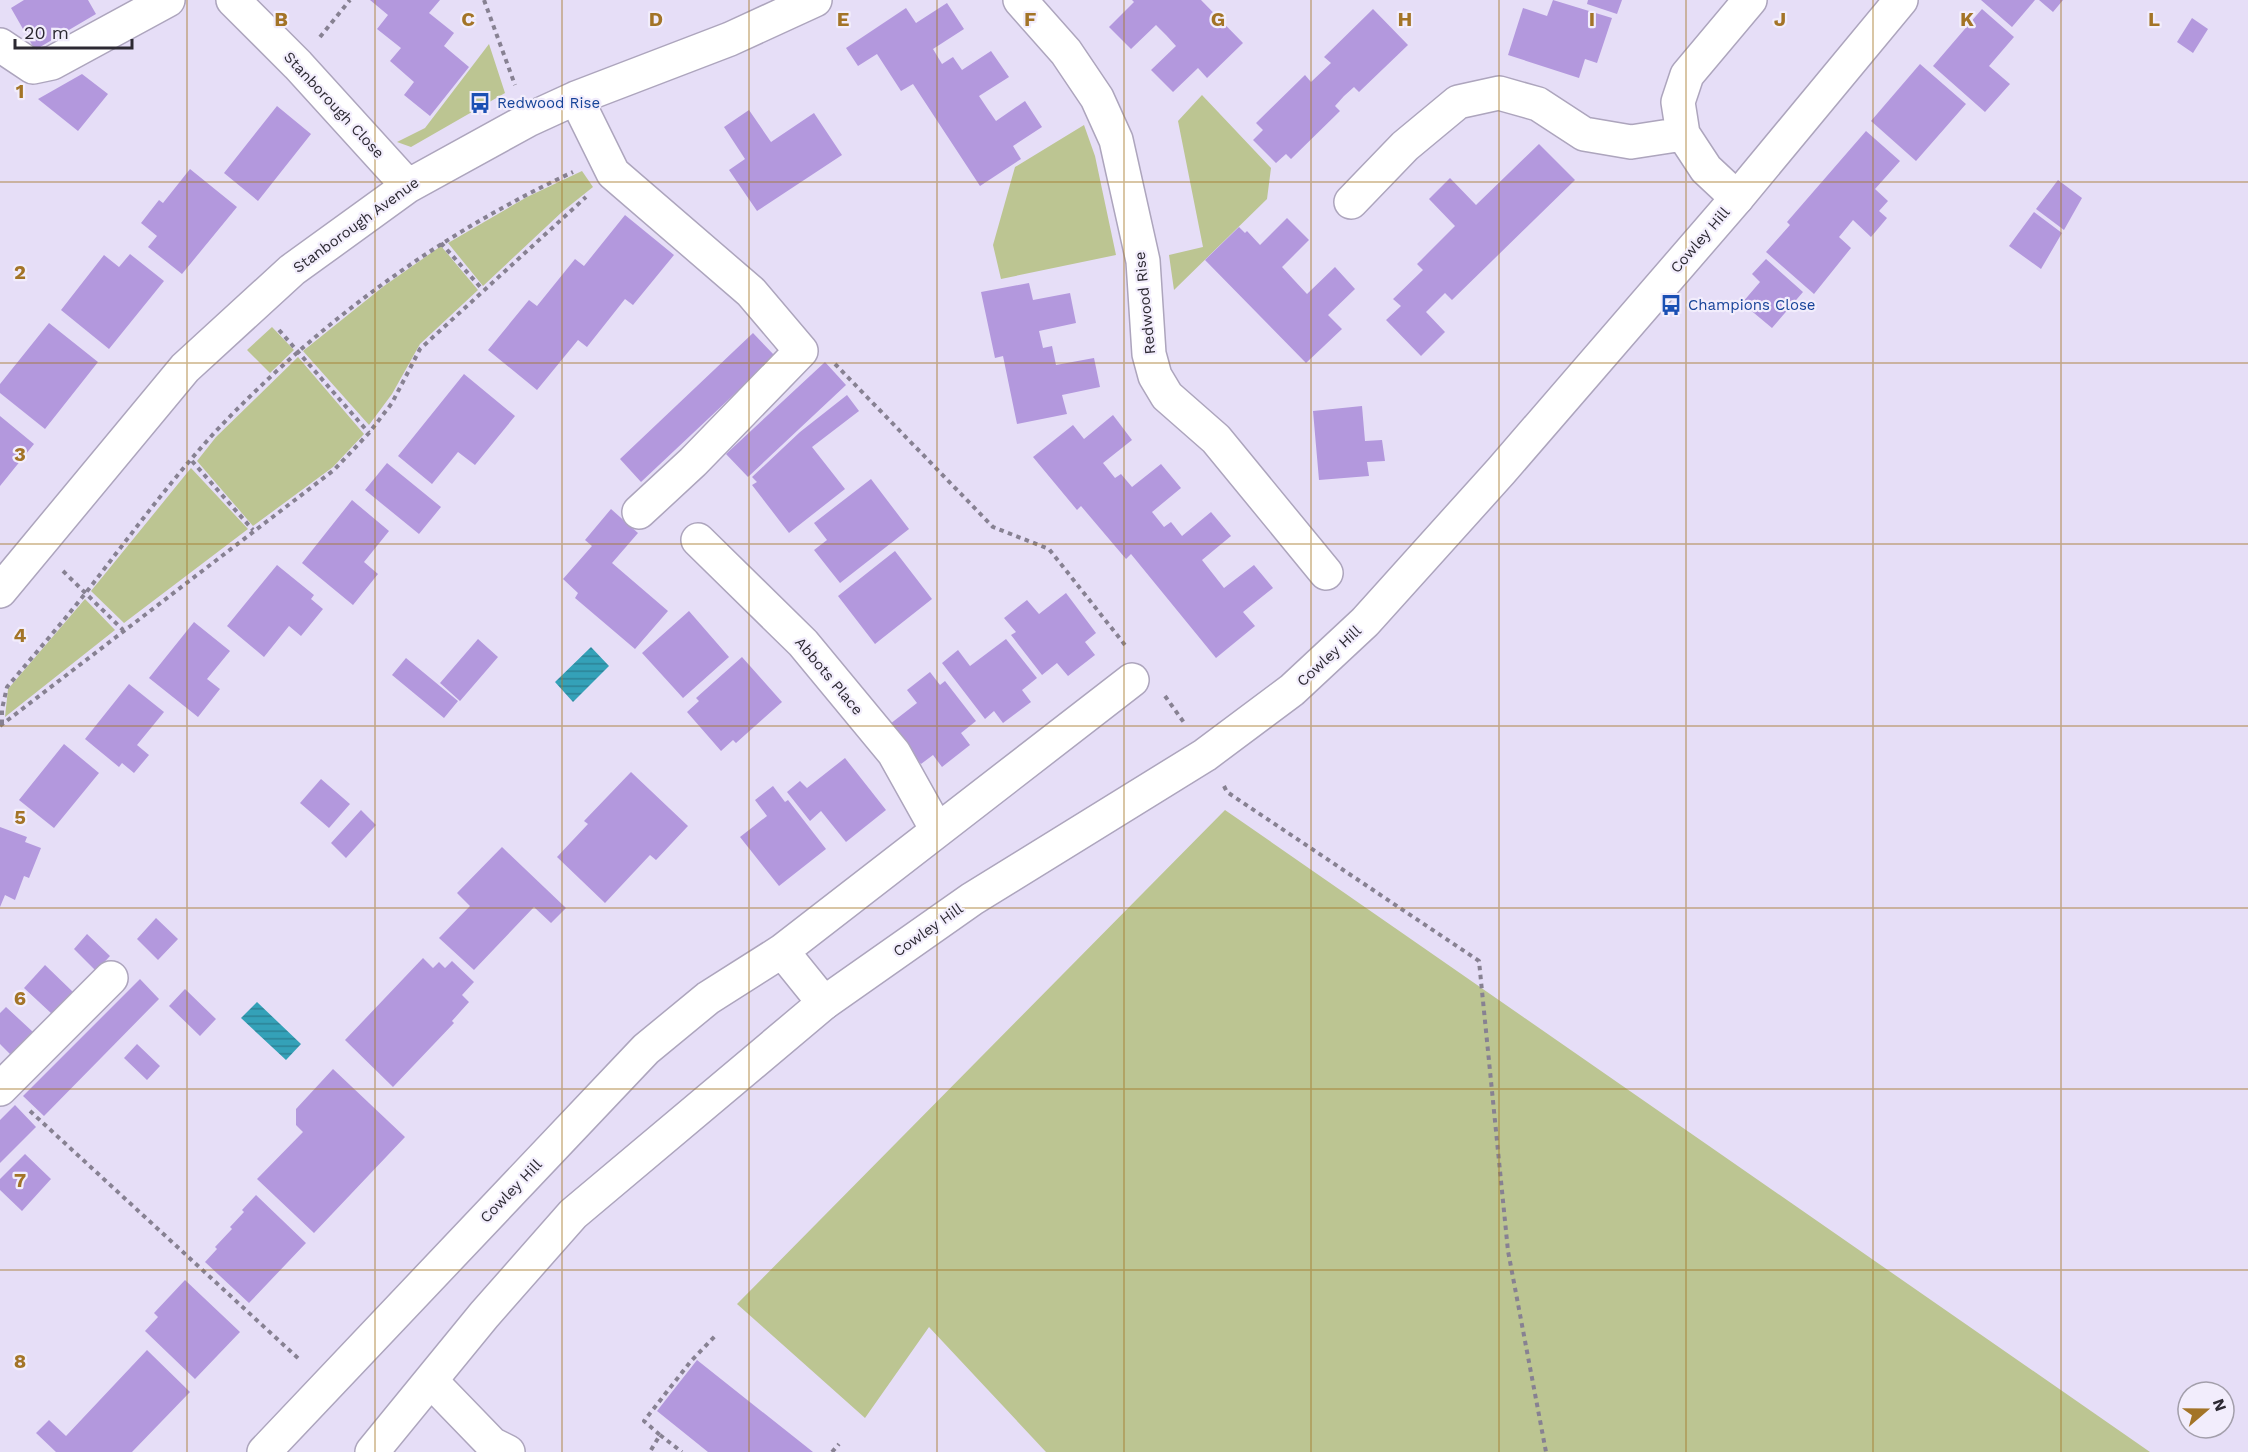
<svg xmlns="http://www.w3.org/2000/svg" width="2248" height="1452" font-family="'Work Sans',sans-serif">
	<defs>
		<pattern id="water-rules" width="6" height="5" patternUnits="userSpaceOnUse" patternTransform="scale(1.5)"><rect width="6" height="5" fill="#34a1b8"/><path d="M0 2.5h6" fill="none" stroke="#2c8396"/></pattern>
	</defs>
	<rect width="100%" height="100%" fill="#e6def7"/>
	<path fill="#bcc592" d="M489 44 505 93 411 147 397 142 425 128Z
		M1202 95 1271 168 1267 199 1174 290 1169 255 1203 247 1178 121Z
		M1084 125 1095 156 1116 255 1001 279 993 245 1015 167Z
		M582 171 593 187 563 211 483 286 448 243 527 197Z
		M441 246 478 290 420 344 392 394 369 425 303 351 384 286Z
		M272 327 294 350 270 373 247 350Z
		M298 357 364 434 333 467 253 526 197 461 216 437Z
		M191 468 248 529 124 623 91 591Z
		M85 599 115 630 5 717 8 689Z
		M1225 810 2150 1452H1046L929 1327 865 1418 737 1304Z"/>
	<path fill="url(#water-rules)" d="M591 647 609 666 573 702 555 682Z
		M257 1002 301 1044 286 1060 241 1018Z"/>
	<path fill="#b398dd" d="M24 0H88L96 14 35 50 11 8Z
		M370 0H440L429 13 454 33 444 46 469 67 430 116 404 95 414 82 390 61 401 48 377 29 388 15Z
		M1132 0H1201L1243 43 1207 78 1198 68 1173 92 1151 70 1176 46 1166 35 1156 25 1131 49 1109 27 1134 2Z
		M1553 0 1612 18 1597 63 1585 59 1579 78 1508 55 1523 8 1547 16Z
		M1588 0H1622L1617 14 1587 4Z
		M1981 0H2035L2012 27Z
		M2039 0H2063L2053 12Z
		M947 3 964 29 933 49 942 64 953 57 962 70 991 51 1009 77 979 96 987 108 996 121 1025 101 1042 127 1013 146 1021 159 980 186 913 84 901 91 877 54 858 66 846 48 906 8 916 23Z
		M1373 9 1408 45 1359 92 1354 87 1344 96 1335 106 1340 111 1291 159 1286 154 1276 163 1253 140 1263 130 1256 123 1305 75 1311 82 1331 63 1324 57Z
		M1982 9 2014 37 1989 66 2010 84 1985 112 1933 66Z
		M2192 18 2208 29 2193 53 2177 42Z
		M1920 64 1966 104 1916 161 1871 121Z
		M82 74 108 94 78 131 38 99Z
		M277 106 311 134 258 201 224 173Z
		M749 110 771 142 814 113 842 155 757 211 729 170 745 159 724 127Z
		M1866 131 1900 161 1875 189 1888 201 1879 211 1887 218 1871 237 1853 220 1839 237 1851 248 1814 294 1766 252 1790 225 1787 222Z
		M1539 144 1575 180 1452 300 1445 293 1426 312 1445 332 1421 356 1386 320 1401 306 1393 299 1423 270 1417 264 1455 226 1429 199 1450 178 1476 205Z
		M190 169 237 207 182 274 148 247 157 236 141 223 159 200 163 203Z
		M2058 180 2082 198 2064 230 2036 209Z
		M2034 212 2062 233 2041 269 2009 246Z
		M625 215 674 255 633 305 625 299 587 347 578 340 537 390 488 350 529 300 537 306 575 259 584 266Z
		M1287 218 1309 240 1282 267 1294 280 1307 294 1335 267 1355 289 1328 315 1342 329 1306 363 1205 260 1239 227 1245 233 1247 231 1260 245Z
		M130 254 164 281 109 349 61 310 104 255 119 267Z
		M1766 259 1803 292 1772 328 1742 303 1760 282 1752 274Z
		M1029 283 1033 300 1070 293 1076 323 1039 331 1043 348 1052 346 1056 365 1094 358 1100 387 1062 395 1067 414 1017 424 1003 356 995 358 981 292Z
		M49 323 98 362 45 429 0 393V384Z
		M753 333 775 356 641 482 620 459Z
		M825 362 846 385 748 477 726 454Z
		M464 374 515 416 475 465 458 452 432 484 398 456Z
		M847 395 859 411 812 447 845 489 789 533 752 485 757 482 752 477 800 432Z
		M1362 406 1365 441 1382 440 1385 461 1367 462 1369 476 1319 480 1313 411Z
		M1113 415 1132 440 1103 463 1115 478 1121 474 1132 487 1161 464 1181 488 1152 512 1164 527 1171 522 1182 536 1211 512 1231 536 1202 560 1224 588 1254 565 1273 588 1243 612 1255 626 1216 658 1131 554 1126 559 1081 506 1077 510 1033 457 1073 425 1084 439Z
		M0 416 34 444 0 486Z
		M387 463 441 507 419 534 365 490Z
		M871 479 909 529 840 583 814 550 827 540 814 523Z
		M352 500 389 531 364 562 378 574 353 605 302 563Z
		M611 509 638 533 612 563 668 611 635 649 575 598 578 593 563 579 592 546 585 540Z
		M895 551 932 599 875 644 838 596Z
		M277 565 314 595 311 599 323 609 301 636 289 626 264 657 227 626Z
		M1066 593 1096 633 1085 642 1095 655 1068 676 1057 663 1042 675 1011 635 1016 632 1004 618 1027 600 1039 614Z
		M689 611 729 657 683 698 642 653Z
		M194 622 230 651 207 679 220 689 198 717 149 678Z
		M478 639 498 657 460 701 440 683Z
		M1006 639 1037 678 1022 690 1031 702 1003 723 994 711 985 719 942 663 958 650 970 666Z
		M742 657 782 702 736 743 733 740 721 751 687 712 699 701 696 698Z
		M406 658 458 701 444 718 392 675Z
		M930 672 940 685 945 681 976 721 961 733 970 745 942 767 933 755 921 764 890 724 917 703 907 690Z
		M129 684 164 712 137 745 149 755 134 773 122 763 119 767 85 739Z
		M64 744 99 773 54 828 19 800Z
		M845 758 886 810 846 842 821 811 810 821 787 792 800 781 807 788Z
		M631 772 688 826 656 860 650 855 605 903 557 857 588 824 584 821Z
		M321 779 350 804 329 828 300 803Z
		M773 786 785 802 788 800 826 849 779 886 740 837 767 816 755 800Z
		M361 810 376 825 346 858 331 843Z
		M0 827 27 837 25 842 41 848 29 878 24 876 15 900 5 895 0 907Z
		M502 847 566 908 551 923 534 907 474 970 439 938 470 906 457 893Z
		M156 918 178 939 158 960 137 939Z
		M87 934 110 956 96 971 74 949Z
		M423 958 433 968 439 962 445 968 452 961 474 982 462 995 469 1002 452 1021 454 1023 393 1087 345 1040Z
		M45 965 73 992 52 1014 24 988Z
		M140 979 159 999 44 1116 23 1096Z
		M185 989 216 1019 200 1036 169 1006Z
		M6 1007 33 1032 11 1055 0 1044V1013Z
		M137 1044 160 1066 147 1080 124 1058Z
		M333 1069 405 1137 314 1233 257 1179 303 1132 296 1125V1109Z
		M15 1105 36 1127 0 1163V1120Z
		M25 1154 51 1179 22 1211 0 1190V1179Z
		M256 1195 306 1243 249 1303 205 1262 217 1249 215 1247 232 1229 230 1227 244 1212 242 1210Z
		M185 1280 240 1332 195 1379 145 1331 158 1317 154 1313Z
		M147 1350 190 1392 132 1452H56L36 1433 49 1420 66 1436Z
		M697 1360 813 1452H708L657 1411Z"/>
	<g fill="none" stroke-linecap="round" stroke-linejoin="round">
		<defs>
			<path id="minor" d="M233 0 298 65 408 186
				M1020 0 1066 52 1097 98 1116 140 1143 261 1149 354 1155 376 1167 396 1216 439 1326 573
				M0 45 33 67 52 63 168 0
				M576 98 613 173 751 292 801 351 693 462 639 512
				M1737 198 1706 169 1683 134 1678 102 1687 75 1750 0
				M1351 202 1405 146 1458 102 1499 93 1538 104 1584 134 1631 142 1683 134
				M698 540 803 643 894 753 937 830
				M0 591 185 368 292 270 408 186 528 120 576 98 730 39 815 0
				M782 951 1132 680
				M0 1089 111 978
				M431 1381 492 1444 508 1452
				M264 1452 646 1049 708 998 782 951 824 1003"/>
			<path id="major" d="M372 1452 484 1315 573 1214 824 1003 972 899 1205 755 1292 690 1365 622 1501 471 1737 198 1901 0"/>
		</defs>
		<use href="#minor" stroke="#ada5bd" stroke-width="36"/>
		<use href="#major" stroke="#ada5bd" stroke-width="36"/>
		<path stroke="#878192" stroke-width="4" stroke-dasharray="4.5 4.5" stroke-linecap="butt" d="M484 0 515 85
			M320 37 350 0
			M441 243 483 290
			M279 330 369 433
			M835 364 993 527 1049 549 1125 645
			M192 461 253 530
			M63 571 123 630
			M1165 696 1185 724
			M2 724V709L7 687C34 655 62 623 88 590 130 536 170 481 216 431 318 323 439 234 573 172
			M0 726 334 470 369 433 392 403 420 349 586 197
			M1224 786 1227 792 1479 961 1508 1251 1546 1452
			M30 1111 300 1360
			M660 1435 682 1452
			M651 1450 660 1435 644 1421 691 1361 715 1336
			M832 1452 839 1444"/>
		<use href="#minor" stroke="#fff" stroke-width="33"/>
		<use href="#major" stroke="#fff" stroke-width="33"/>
	</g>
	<path fill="none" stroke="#a37427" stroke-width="1.5" stroke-opacity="0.55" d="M187 0V1452M375 0V1452M562 0V1452M749 0V1452M937 0V1452M1124 0V1452M1311 0V1452M1499 0V1452M1686 0V1452M1873 0V1452M2061 0V1452M0 182H2248M0 363H2248M0 544H2248M0 726H2248M0 908H2248M0 1089H2248M0 1270H2248"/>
	<defs>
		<symbol id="bus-bare" viewBox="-9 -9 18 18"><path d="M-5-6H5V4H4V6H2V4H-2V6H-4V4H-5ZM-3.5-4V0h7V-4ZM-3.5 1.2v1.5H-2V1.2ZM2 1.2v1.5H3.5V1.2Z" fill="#1a4fb4" stroke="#f2edfc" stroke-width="2.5" paint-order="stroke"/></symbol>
	</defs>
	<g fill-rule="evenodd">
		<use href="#bus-bare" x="465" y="88" width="30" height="30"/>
		<use href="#bus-bare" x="1656" y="290" width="30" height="30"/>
	</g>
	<g text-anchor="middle" stroke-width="4.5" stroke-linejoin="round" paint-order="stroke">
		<g font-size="15" fill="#164399" stroke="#f2edfc" text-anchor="start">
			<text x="497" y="108">Redwood Rise</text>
			<text x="1688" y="310">Champions Close</text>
		</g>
		<g font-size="15" fill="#2c2932" stroke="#f2edfc">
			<text transform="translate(334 105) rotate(47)" y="5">Stanborough Close</text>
			<text transform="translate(356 225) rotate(-36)" y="5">Stanborough Avenue</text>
			<text transform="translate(1700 240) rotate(-49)" y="5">Cowley Hill</text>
			<text transform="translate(1145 303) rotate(-96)" y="5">Redwood Rise</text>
			<text transform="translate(1329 656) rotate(-43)" y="5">Cowley Hill</text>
			<text transform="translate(829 676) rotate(50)" y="5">Abbots Place</text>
			<text transform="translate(928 930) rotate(-35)" y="5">Cowley Hill</text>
			<text transform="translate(511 1191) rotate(-46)" y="5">Cowley Hill</text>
		</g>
	</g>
	<g font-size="20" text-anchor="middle" font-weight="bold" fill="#a37427" stroke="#f2edfc" stroke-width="4.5" stroke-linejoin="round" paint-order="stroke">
		<text x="281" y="26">B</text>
		<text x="468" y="26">C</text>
		<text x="656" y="26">D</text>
		<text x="843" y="26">E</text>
		<text x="1030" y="26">F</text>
		<text x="1218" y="26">G</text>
		<text x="1405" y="26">H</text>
		<text x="1592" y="26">I</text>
		<text x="1780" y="26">J</text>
		<text x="1967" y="26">K</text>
		<text x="2154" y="26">L</text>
		<text x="20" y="98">1</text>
		<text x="20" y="279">2</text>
		<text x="20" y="461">3</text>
		<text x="20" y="642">4</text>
		<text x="20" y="824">5</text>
		<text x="20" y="1005">6</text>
		<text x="20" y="1187">7</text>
		<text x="20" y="1368">8</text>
	</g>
	<g transform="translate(2206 1410) rotate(70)"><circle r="28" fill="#f2edfc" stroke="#a39fab" stroke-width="1.5"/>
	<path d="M0-4.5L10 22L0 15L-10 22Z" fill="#a37427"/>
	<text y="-9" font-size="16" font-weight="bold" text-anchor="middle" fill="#2c2932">N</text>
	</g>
	<path d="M15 39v9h117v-9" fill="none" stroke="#2c2932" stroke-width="3"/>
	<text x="24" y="39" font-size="18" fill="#2c2932" stroke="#f2edfc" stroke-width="4.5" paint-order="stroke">20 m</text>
</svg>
